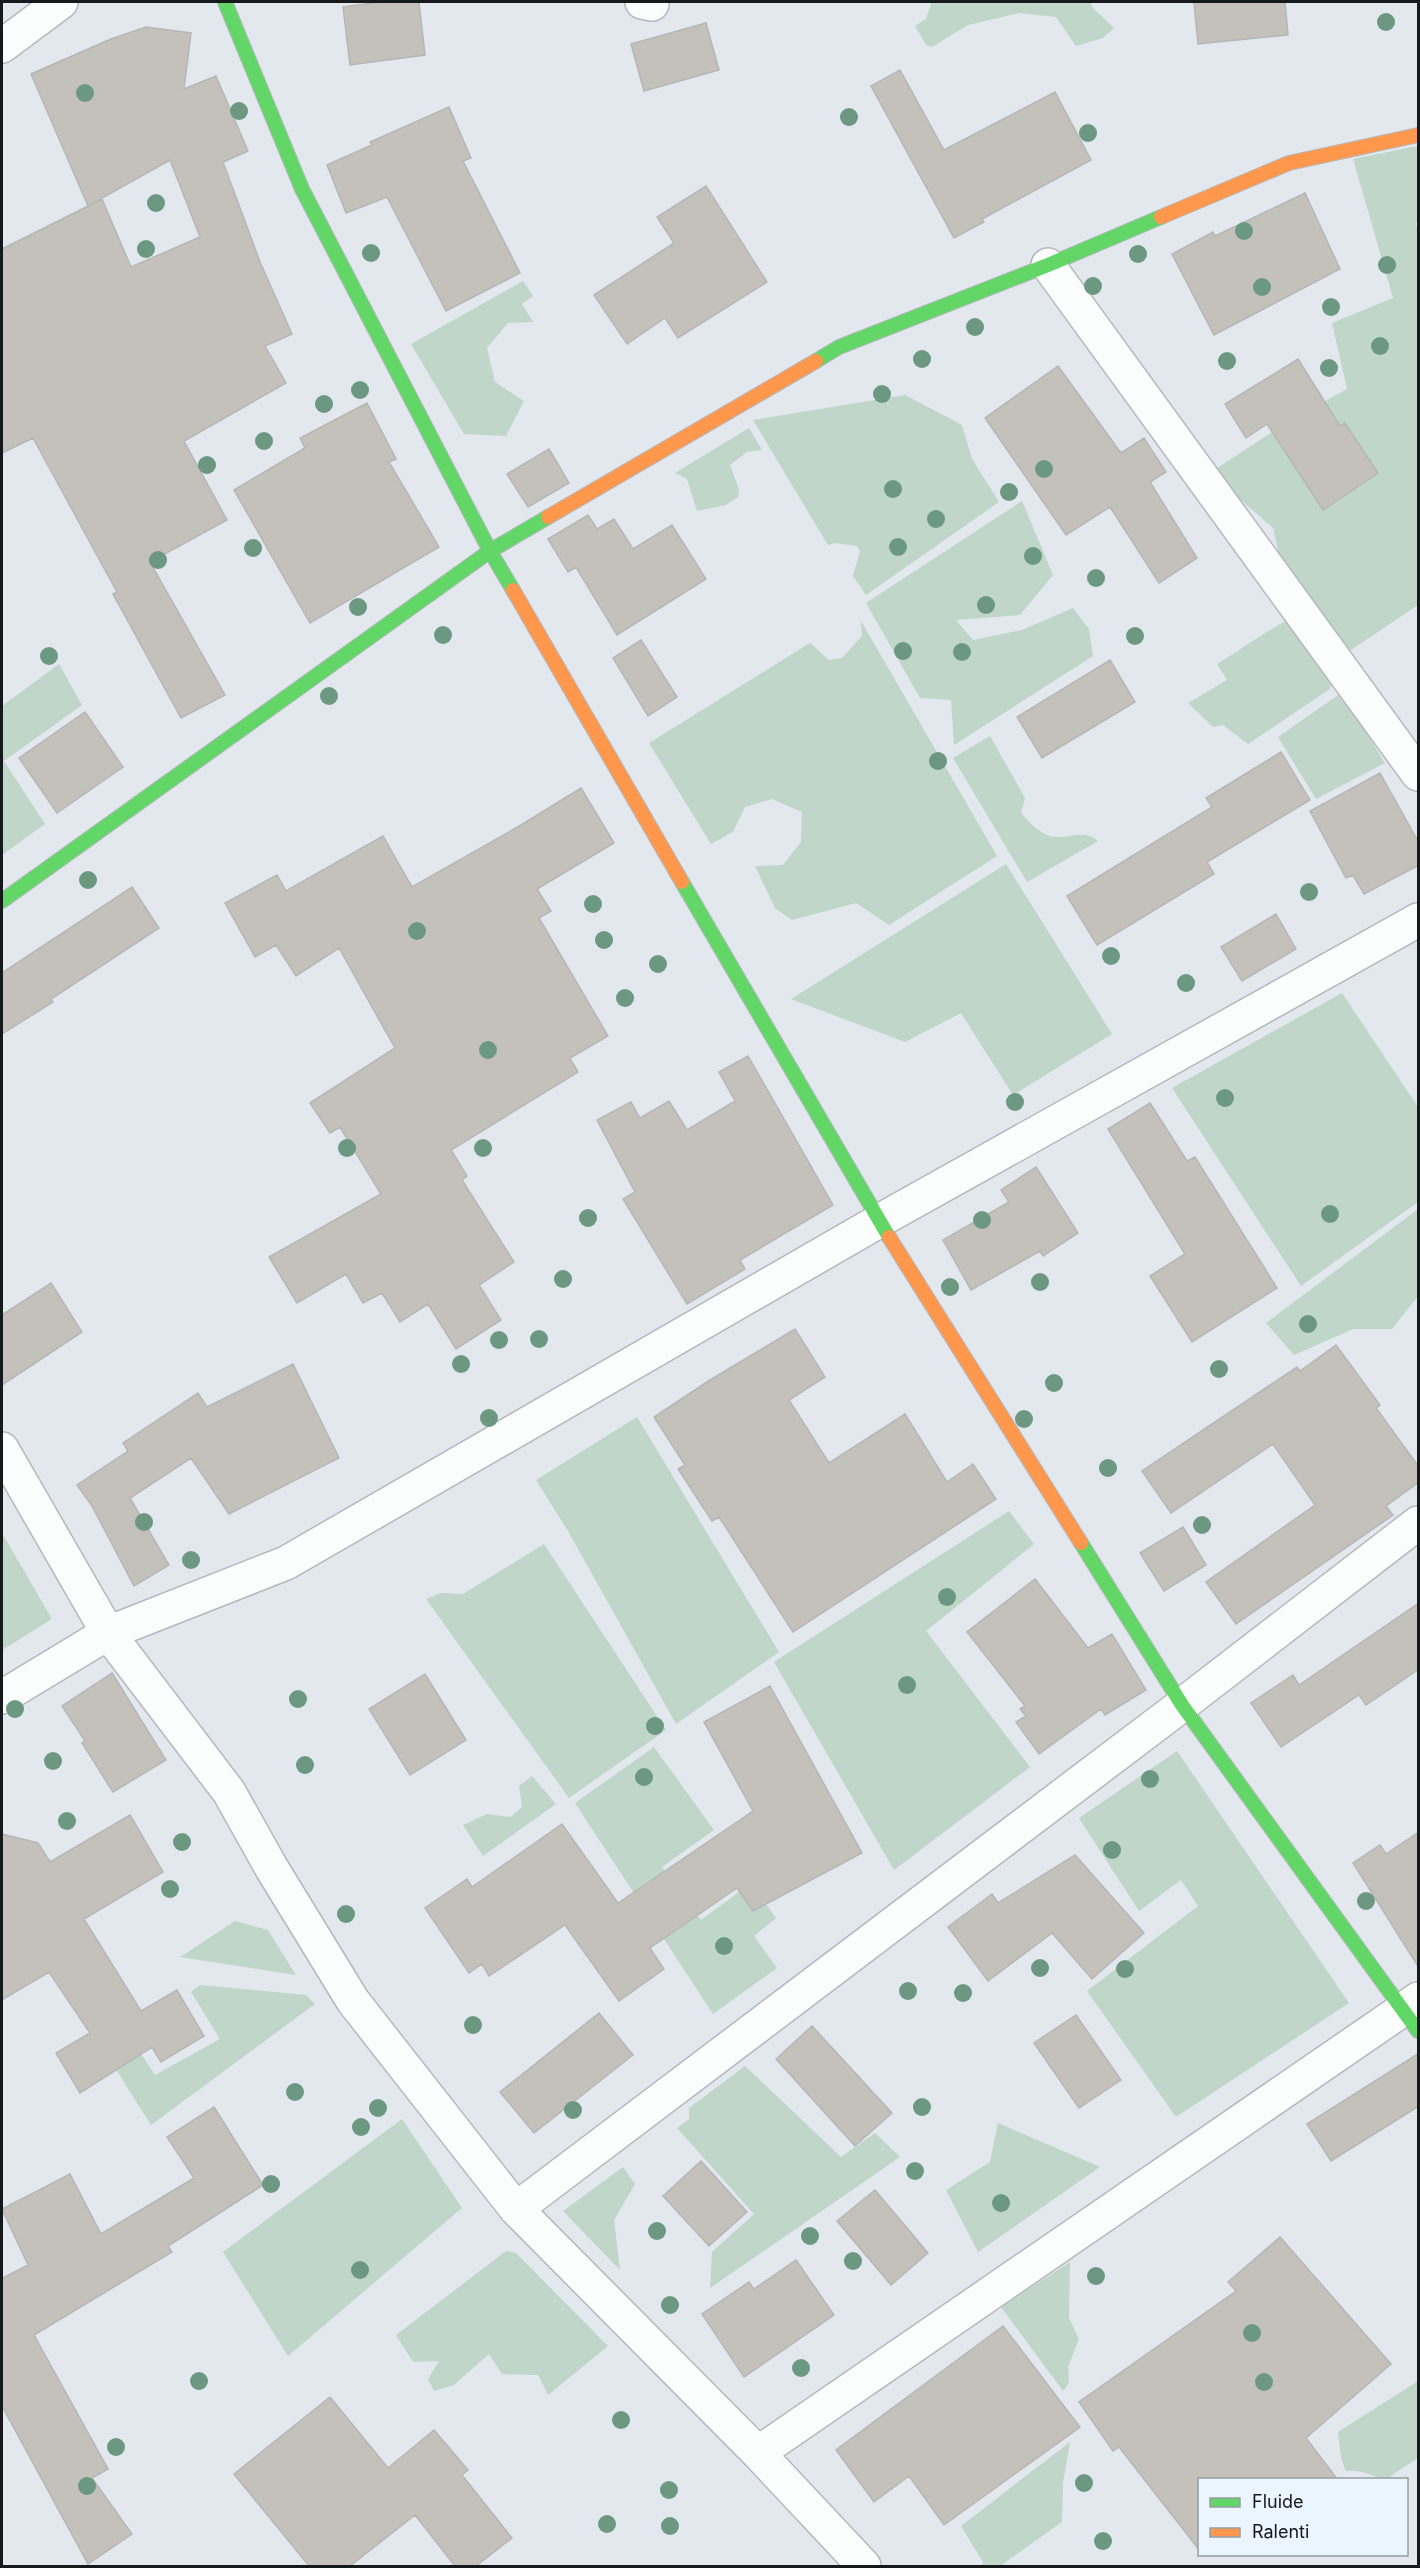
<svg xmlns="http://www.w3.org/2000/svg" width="1420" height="2568" font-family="Inter,sans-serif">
	<rect width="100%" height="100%" fill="#e2e8ed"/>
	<path fill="#bfd6c9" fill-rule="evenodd" d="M930 2H1090L1093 8 1114 28 1103 38 1076 46 1056 17 1019 13 968 25 932 47 926 45 915 26 926 19 931 4Z
		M1418 146V221L1416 223 1418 232V605L1342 656 1284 576 1273 528 1210 473 1287 422 1347 389 1332 323 1393 298 1353 159ZM1345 423 1377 473 1291 459Z
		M523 281 533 296 522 304 533 322 508 323 487 348 495 382 524 401 506 436 464 434 411 344Z
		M905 395 962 425 972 459 999 502 866 595 853 576 860 551 857 546 835 543 828 545 753 420Z
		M749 428 762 450 747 452 730 465 739 490 738 497 726 505 697 511 687 479 675 473Z
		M1022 501 1053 575 1020 615 956 620 973 640 1022 630 1073 608 1089 629 1093 656 954 745 951 700 920 698 866 603Z
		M861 621 997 856 889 925 856 903 792 920 775 908 755 866 783 865 801 842 802 812 772 799 745 807 733 832 711 844 649 743 810 643 829 660 842 658 862 636Z
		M1286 621 1335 668 1330 689 1248 744 1223 725 1213 727 1188 703 1227 680 1217 664C1241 650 1261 634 1286 621Z
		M59 664 82 705 4 761 45 824 2 855V706Z
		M1341 693 1385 763 1316 799 1278 737Z
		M990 736 1025 798 1021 813C1030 823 1041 836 1056 837 1071 838 1085 829 1098 841L1027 882 953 758Z
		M1006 864 1112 1034 1013 1095 961 1013 905 1042 791 999Z
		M1342 993 1418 1107V1202L1301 1286 1172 1088Z
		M1418 1209V1296L1392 1329H1353L1294 1355 1266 1323Z
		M637 1417 779 1652 676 1724 568 1531 536 1480Z
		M1009 1511 1034 1544 926 1631 1030 1767 894 1870 774 1662Z
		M2 1533 52 1619 2 1650Z
		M544 1544 666 1730 569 1798 426 1599 441 1593 463 1594Z
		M654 1747 714 1830 662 1867 701 1920 751 1883 776 1918 754 1936 777 1968 713 2014 575 1803Z
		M1177 1751 1349 2003 1176 2117 1087 1991 1198 1906 1181 1880 1139 1911 1079 1818Z
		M532 1776 556 1804 483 1856 463 1825 487 1814 511 1817 522 1807 519 1786Z
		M235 1921 268 1930 296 1975 180 1957Z
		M200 1985 306 1995 315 2004 151 2125 100 2044 125 2029 155 2075 220 2039 191 1992Z
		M745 2066 841 2157 875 2133 900 2157 710 2288 712 2252 754 2214 677 2128 689 2119V2108Z
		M402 2119 462 2208 288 2356 223 2252Z
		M998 2123 1100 2167 978 2252 946 2190 990 2162Z
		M623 2167 635 2184 614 2220 620 2270 563 2211Z
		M506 2251 516 2253 608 2346 548 2395 538 2375 502 2374 489 2354 454 2385 434 2391 428 2379 439 2361 413 2362 396 2335Z
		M1070 2262 1069 2318 1079 2339 1068 2367 1069 2383 1063 2391 1001 2307Z
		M1418 2381V2458L1386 2479C1371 2476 1361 2469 1346 2471L1341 2458 1338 2432Z
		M1070 2442 1063 2483 1062 2522 1003 2564V2566H982L983 2562 961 2526Z"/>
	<path fill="#c4c1ba" stroke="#b5b7b7" stroke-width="1.5" d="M381 2H419L425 55 350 65 343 7Z
		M1194 2H1285L1288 35 1198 44Z
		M706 23 719 70 644 91 631 44Z
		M146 27 191 33 184 89 216 76 248 151 223 162 260 262 292 334 265 346 286 383 184 441 227 520 150 562 225 695 181 718 113 594 117 592 33 438 2 453V249L102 199 131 267 200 237 170 160 88 206 31 74 111 39Z
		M900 70 944 150 1055 92 1091 160 982 219 984 222 954 238 871 86Z
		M449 107 471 158 463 161 520 273 446 311 387 197 346 213 327 165 372 145 370 142Z
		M706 186 767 282 678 338 665 318 627 344 594 295 674 243 657 217Z
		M1305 193 1340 269 1214 335 1172 254 1213 232 1215 236Z
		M1298 359 1340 426 1345 423 1378 473 1323 510 1267 424 1246 438 1225 404Z
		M1058 366 1121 453 1144 438 1166 472 1150 482 1197 558 1159 583 1110 507 1066 535 985 418Z
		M367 403 396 459 389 462 439 547 310 623 234 490 305 448 300 438Z
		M549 449 569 483 528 507 507 474Z
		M588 515 597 529 614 519 633 549 672 525 706 579 617 635 576 567 568 572 548 539Z
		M641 640 677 697 648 716 613 658Z
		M1110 660 1135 702 1042 758 1017 717Z
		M85 712 123 767 57 813 19 758Z
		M1281 752 1310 800 1207 862 1214 874 1097 945 1067 896 1212 807 1206 798Z
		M1380 773 1419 843V865L1364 894 1353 875 1346 878 1310 811Z
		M581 788 614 843 537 889 551 911 539 918 608 1036 570 1058 578 1072 451 1150 467 1176 462 1180 514 1262 479 1285 501 1320 456 1349 428 1304 400 1322 382 1293 363 1303 346 1274 297 1303 269 1257 381 1194 340 1127 330 1133 310 1103 395 1048 339 948 296 976 276 945 255 957 225 903 277 875 286 891 383 836 412 887 521 825Z
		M132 887 159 928 51 999 53 1002 2 1034V973Z
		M1276 914 1296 949 1242 981 1221 947Z
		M748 1056 833 1205 740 1260 745 1269 687 1304 623 1199 635 1192 597 1120 631 1102 640 1118 669 1101 687 1130 735 1101 719 1072Z
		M1150 1103 1187 1161 1195 1157 1277 1288 1192 1342 1150 1276 1185 1254 1108 1129Z
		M1036 1167 1078 1233 1043 1256 1040 1251 971 1290 943 1240 1009 1202 1001 1190Z
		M51 1283 82 1332 2 1385V1315Z
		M795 1329 825 1377 789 1400 829 1463 905 1414 947 1482 973 1464 996 1499 793 1632 719 1517 712 1521 678 1469 685 1465 654 1417 710 1380Z
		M1336 1345 1380 1405 1376 1408 1419 1467V1482L1386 1506 1393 1515 1236 1624 1206 1582 1315 1505 1273 1444 1171 1513 1142 1471 1297 1367 1300 1371Z
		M293 1364 339 1458 229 1514 191 1458 130 1498 169 1565 134 1586 92 1506 77 1485 128 1451 123 1443 198 1393 207 1407Z
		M1183 1527 1206 1565 1164 1591 1140 1553Z
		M1035 1579 1088 1648 1112 1634 1146 1690 1105 1715 1101 1709 1039 1754 1016 1722 1026 1716 1020 1709 1025 1706 967 1632Z
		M1419 1603V1669L1366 1705 1359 1695 1281 1747 1251 1703 1293 1675 1299 1685Z
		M112 1673 166 1760 113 1792 82 1743 85 1741 62 1706Z
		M425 1674 466 1740 410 1775 369 1709Z
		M770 1686 862 1853 753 1911 737 1888 650 1948 664 1969 619 2001 565 1925 489 1976 482 1964 469 1973 425 1908 467 1879 472 1887 562 1824 618 1903 753 1811 704 1722Z
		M130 1815 163 1872 84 1919 141 2011 177 1990 204 2036 161 2062 152 2047 80 2093 56 2053 90 2033 49 1972 2 2000V1834L38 1843 50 1862Z
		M1419 1832V1968L1353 1863 1380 1845 1386 1854Z
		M1075 1855 1144 1933 1092 1979 1052 1933 988 1981 948 1927 992 1894 998 1903Z
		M599 2013 633 2055 534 2133 500 2092Z
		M1076 2015 1121 2080 1079 2108 1034 2043Z
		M812 2026 892 2113 855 2146 776 2059Z
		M1419 2053V2106L1331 2161 1307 2124Z
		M214 2107 263 2185 168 2246 172 2252 34 2335 108 2469 92 2478 132 2534 88 2564 2 2406V2276L3 2278 28 2265 2 2209 70 2174 101 2234 194 2178 167 2137Z
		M701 2161 747 2212 709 2246 663 2196Z
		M875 2190 928 2253 891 2285 837 2221Z
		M1280 2237 1391 2364 1306 2438 1338 2480H1200V2551L1119 2447 1113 2451 1079 2402 1236 2291 1228 2282Z
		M796 2260 834 2315 744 2377 702 2314 749 2282 754 2289Z
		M1003 2326 1080 2427 944 2525 909 2476 874 2502 836 2450Z
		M330 2397 388 2468 434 2430 468 2470 462 2475 512 2538 476 2566H455L415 2515 350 2566H309L234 2474Z"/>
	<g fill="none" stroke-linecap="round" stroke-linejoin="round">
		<defs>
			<path id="street" d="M642 2 652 4
				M2 46 61 2
				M1048 265 1418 774
				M2 1449 108 1633 229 1792 271 1867 353 2001 516 2209 758 2453 864 2566
				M2 1697 108 1633 286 1563 879 1221 1418 920
				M516 2209 1182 1705 1418 1523
				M758 2453 1418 1999"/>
			<path id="fast" d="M225 2 302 189 490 551 513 590
				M816 361 839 347 1048 265 1161 217
				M682 882 889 1237
				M2 901 490 551 548 517
				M1081 1543 1182 1705 1418 2031"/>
			<path id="slow" d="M1161 217 1289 163 1418 135
				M548 517 816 361
				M513 590 682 882
				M889 1237 1081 1543"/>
		</defs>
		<use href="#street" stroke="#b4b8bc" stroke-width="36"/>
		<use href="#fast" stroke="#b4b8bc" stroke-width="16"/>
		<use href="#slow" stroke="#b4b8bc" stroke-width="16"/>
		<use href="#street" stroke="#fbfcfc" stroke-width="33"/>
		<use href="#fast" stroke="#63d668" stroke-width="14"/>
		<use href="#slow" stroke="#ff974d" stroke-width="14"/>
	</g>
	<g fill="#6c9882">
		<circle cx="1386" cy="22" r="9"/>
		<circle cx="85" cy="93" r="9"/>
		<circle cx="239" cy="111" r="9"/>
		<circle cx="849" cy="117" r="9"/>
		<circle cx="1088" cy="133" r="9"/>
		<circle cx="156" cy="203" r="9"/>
		<circle cx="1244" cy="231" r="9"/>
		<circle cx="146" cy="249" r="9"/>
		<circle cx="371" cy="253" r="9"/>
		<circle cx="1138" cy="254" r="9"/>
		<circle cx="1387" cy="265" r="9"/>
		<circle cx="1093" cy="286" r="9"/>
		<circle cx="1262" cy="287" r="9"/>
		<circle cx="1331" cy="307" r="9"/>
		<circle cx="975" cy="327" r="9"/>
		<circle cx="1380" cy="346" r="9"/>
		<circle cx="922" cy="359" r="9"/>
		<circle cx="1227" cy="361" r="9"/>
		<circle cx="1329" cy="368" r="9"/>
		<circle cx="360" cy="390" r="9"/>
		<circle cx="882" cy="394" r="9"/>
		<circle cx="324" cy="404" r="9"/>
		<circle cx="264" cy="441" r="9"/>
		<circle cx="207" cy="465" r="9"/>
		<circle cx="1044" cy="469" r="9"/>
		<circle cx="893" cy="489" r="9"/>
		<circle cx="1009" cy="492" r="9"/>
		<circle cx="936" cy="519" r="9"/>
		<circle cx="898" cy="547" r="9"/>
		<circle cx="253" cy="548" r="9"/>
		<circle cx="1033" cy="556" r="9"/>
		<circle cx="158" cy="560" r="9"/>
		<circle cx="1096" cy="578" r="9"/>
		<circle cx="986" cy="605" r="9"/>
		<circle cx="358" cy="607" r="9"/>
		<circle cx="443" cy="635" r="9"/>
		<circle cx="1135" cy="636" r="9"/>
		<circle cx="903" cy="651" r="9"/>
		<circle cx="962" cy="652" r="9"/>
		<circle cx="49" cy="656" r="9"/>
		<circle cx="329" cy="696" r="9"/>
		<circle cx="938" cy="761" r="9"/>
		<circle cx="88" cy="880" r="9"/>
		<circle cx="1309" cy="892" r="9"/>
		<circle cx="593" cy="904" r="9"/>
		<circle cx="417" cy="931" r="9"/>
		<circle cx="604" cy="940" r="9"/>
		<circle cx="1111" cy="956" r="9"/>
		<circle cx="658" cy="964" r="9"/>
		<circle cx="1186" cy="983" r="9"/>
		<circle cx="625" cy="998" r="9"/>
		<circle cx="488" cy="1050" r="9"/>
		<circle cx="1225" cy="1098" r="9"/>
		<circle cx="1015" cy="1102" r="9"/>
		<circle cx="347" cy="1148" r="9"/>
		<circle cx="483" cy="1148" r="9"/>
		<circle cx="1330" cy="1214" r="9"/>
		<circle cx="588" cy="1218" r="9"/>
		<circle cx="982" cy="1220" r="9"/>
		<circle cx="563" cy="1279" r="9"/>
		<circle cx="1040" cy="1282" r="9"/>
		<circle cx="950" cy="1287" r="9"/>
		<circle cx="1308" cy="1324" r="9"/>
		<circle cx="539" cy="1339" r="9"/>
		<circle cx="499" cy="1340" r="9"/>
		<circle cx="461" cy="1364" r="9"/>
		<circle cx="1219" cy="1369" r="9"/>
		<circle cx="1054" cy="1383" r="9"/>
		<circle cx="489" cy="1418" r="9"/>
		<circle cx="1024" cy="1419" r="9"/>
		<circle cx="1108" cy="1468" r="9"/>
		<circle cx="144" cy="1522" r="9"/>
		<circle cx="1202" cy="1525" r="9"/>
		<circle cx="191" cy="1560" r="9"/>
		<circle cx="947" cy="1597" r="9"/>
		<circle cx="907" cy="1685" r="9"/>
		<circle cx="298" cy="1699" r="9"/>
		<circle cx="15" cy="1709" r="9"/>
		<circle cx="655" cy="1726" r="9"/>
		<circle cx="53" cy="1761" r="9"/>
		<circle cx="305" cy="1765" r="9"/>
		<circle cx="644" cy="1777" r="9"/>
		<circle cx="1150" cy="1779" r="9"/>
		<circle cx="67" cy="1821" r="9"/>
		<circle cx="182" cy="1842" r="9"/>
		<circle cx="1112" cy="1850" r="9"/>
		<circle cx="170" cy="1889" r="9"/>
		<circle cx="1366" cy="1901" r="9"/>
		<circle cx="346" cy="1914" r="9"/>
		<circle cx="724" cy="1946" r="9"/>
		<circle cx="1040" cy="1968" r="9"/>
		<circle cx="1125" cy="1969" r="9"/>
		<circle cx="908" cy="1991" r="9"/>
		<circle cx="963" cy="1993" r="9"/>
		<circle cx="473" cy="2025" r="9"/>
		<circle cx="295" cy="2092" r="9"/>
		<circle cx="922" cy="2107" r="9"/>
		<circle cx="378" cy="2108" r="9"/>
		<circle cx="573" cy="2110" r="9"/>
		<circle cx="361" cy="2127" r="9"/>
		<circle cx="915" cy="2171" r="9"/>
		<circle cx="271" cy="2184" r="9"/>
		<circle cx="1001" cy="2203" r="9"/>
		<circle cx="657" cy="2231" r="9"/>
		<circle cx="810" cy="2236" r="9"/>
		<circle cx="853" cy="2261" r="9"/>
		<circle cx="360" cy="2270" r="9"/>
		<circle cx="1096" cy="2276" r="9"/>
		<circle cx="670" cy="2305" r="9"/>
		<circle cx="1252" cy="2333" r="9"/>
		<circle cx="801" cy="2368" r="9"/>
		<circle cx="199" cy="2381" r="9"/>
		<circle cx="1264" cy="2382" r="9"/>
		<circle cx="621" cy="2420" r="9"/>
		<circle cx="116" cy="2447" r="9"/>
		<circle cx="1084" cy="2483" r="9"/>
		<circle cx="87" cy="2486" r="9"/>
		<circle cx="669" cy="2490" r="9"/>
		<circle cx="607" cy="2524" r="9"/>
		<circle cx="670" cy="2526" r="9"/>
		<circle cx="1103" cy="2541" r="9"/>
	</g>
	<rect width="1420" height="2568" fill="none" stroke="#16191c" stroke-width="6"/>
	<rect x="1198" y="2478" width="210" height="78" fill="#ebf5fe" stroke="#969da4" stroke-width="1.5"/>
	<rect x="1210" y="2498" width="30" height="9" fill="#63d668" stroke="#969da4" stroke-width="1.5"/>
	<text x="1252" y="2508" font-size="18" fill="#16191c">Fluide</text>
	<rect x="1210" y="2528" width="30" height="9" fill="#ff974d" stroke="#969da4" stroke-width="1.5"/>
	<text x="1252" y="2538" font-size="18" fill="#16191c">Ralenti</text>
</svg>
